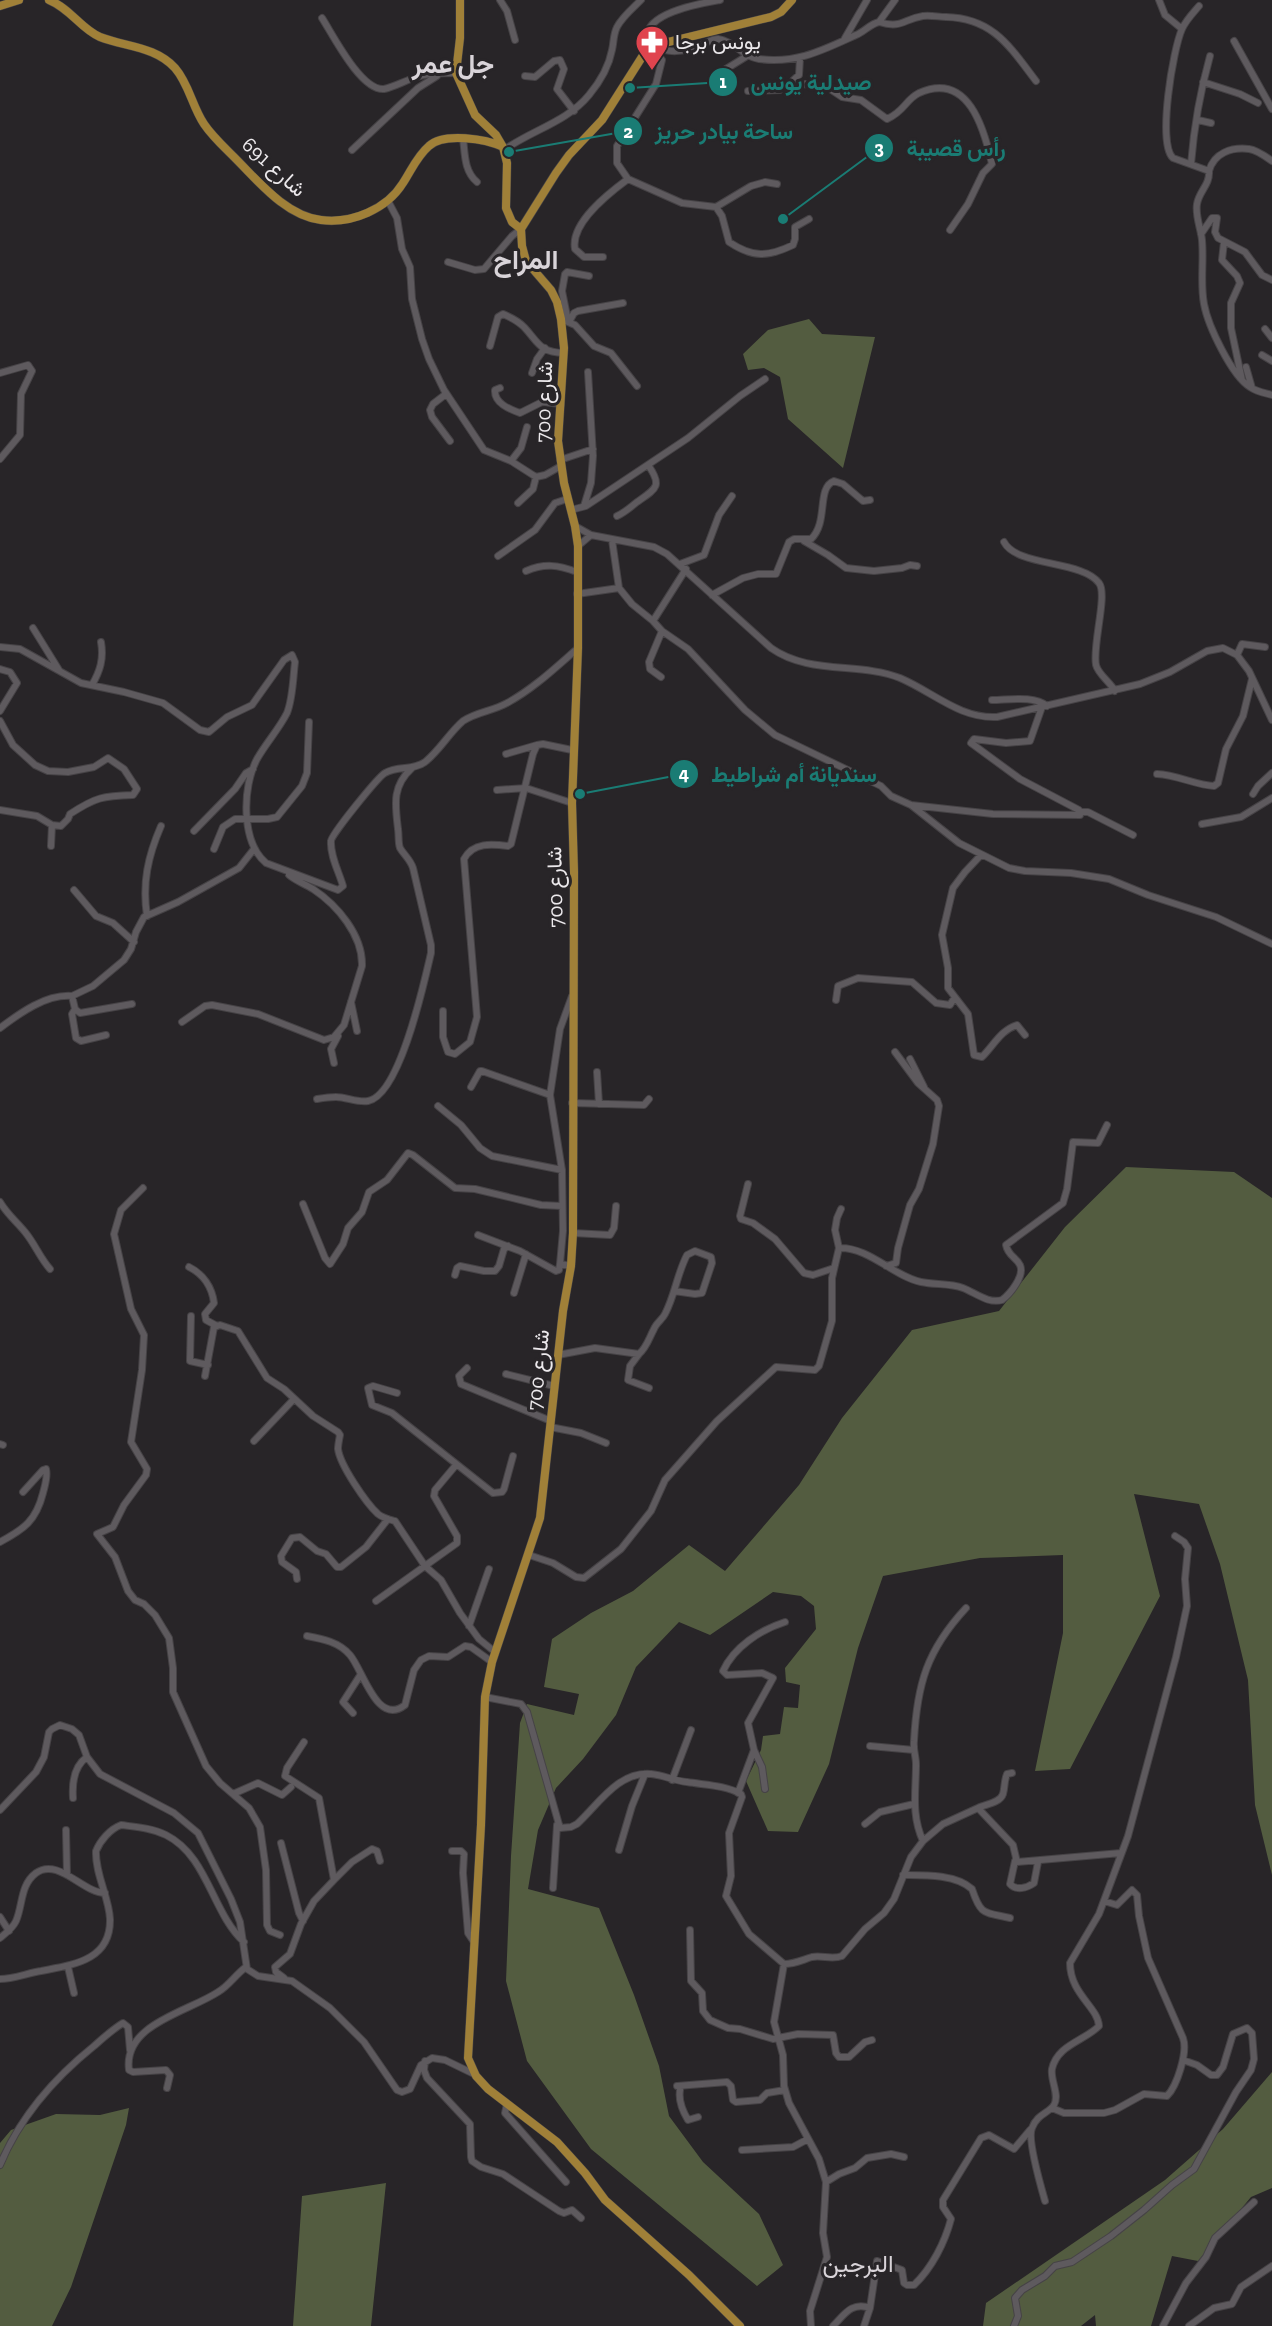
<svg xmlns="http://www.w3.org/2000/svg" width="1272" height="2326" font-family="'Zilla Slab',Vazirmatn,serif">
	<rect width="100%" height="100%" fill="#282528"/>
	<path fill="#535c40" d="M809 319 822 334 875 337 843 468 788 419 780 377 764 368 748 370 743 354 768 330Z
		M1126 1167 1234 1172 1272 1198V1875L1255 1805 1248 1680 1220 1564 1199 1504 1134 1494 1160 1596 1070 1769 1035 1771 1063 1633V1555L980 1558 883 1576 858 1648 829 1764 798 1832 768 1831 746 1781 761 1750 763 1736 780 1734 784 1707 798 1708 800 1685 786 1682 785 1668 816 1629 814 1606 801 1596 773 1592 710 1635 679 1622 636 1667 616 1715 583 1759 556 1788 538 1830 528 1889 599 1908 634 1995 659 2066 669 2116 703 2162 759 2214 783 2265 757 2286 591 2149 527 2061 506 1981 511 1856 520 1723 527 1704 574 1715 579 1694 544 1687 552 1639 591 1613 633 1591 689 1545 725 1571 799 1485 842 1418 912 1330 999 1311 1065 1227Z
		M1272 2072V2188L1251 2197 1198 2261 1172 2256 1151 2326H1096L1095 2315 1081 2326H983L986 2303 1165 2180 1223 2129Z
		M129 2108 126 2125 71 2287 52 2326H0V2143L11 2130 56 2114 100 2115Z
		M386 2183 371 2326H293L302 2196Z"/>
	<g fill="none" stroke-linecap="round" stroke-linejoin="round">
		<defs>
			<path id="minor" d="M500 0 507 11 515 40
				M720 0C703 3 640 13 648 41 650 47 658 54 662 60L656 84 617 146V163L628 179 682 203 716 207 751 186 765 182 777 184
				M1159 0 1165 15 1182 29
				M1199 6C1193 13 1186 20 1182 29 1173 49 1157 144 1173 158L1209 171C1210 185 1199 191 1197 204 1195 216 1201 229 1202 240 1204 262 1200 283 1204 304 1208 326 1232 376 1250 387 1257 392 1265 393 1272 395
				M322 18C333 35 361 91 384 89 394 87 404 81 414 78 427 73 442 73 456 73
				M879 22 895 0
				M845 38 867 0
				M1234 41 1272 109
				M653 46C670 54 683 52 701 45 706 43 712 39 718 39 734 41 743 57 759 59 797 64 823 50 856 35 864 32 870 24 879 22 902 29 903 19 923 16 931 15 939 17 946 17 993 18 1010 47 1036 81
				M800 58 799 75 786 87 806 84 827 87 842 97 861 100 887 119C905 111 905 100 919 93 968 71 984 128 992 164L983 173 968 204 950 230
				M718 74 747 56
				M525 76 535 77 554 61 560 60 564 69 557 89 574 111
				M1203 82 1240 94 1258 103
				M748 91 780 90 786 87
				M1198 120 1211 123
				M463 138C465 154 464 171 477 182
				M352 150 418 88 437 76
				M504 150C532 130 567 122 589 95 599 83 609 66 612 50 614 42 613 35 617 27 622 17 633 8 641 0
				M1191 164C1194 127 1200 92 1210 56
				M1209 171C1214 153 1231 147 1249 149 1257 150 1265 156 1272 161
				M388 201 397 218 402 249 410 267 412 299 422 339 429 359 444 390 484 450 511 461 536 477 545 475 561 466
				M716 207 722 216 729 242C753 258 768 257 793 245L795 239V227L809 219
				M1201 234 1212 218H1217L1215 232 1218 238 1245 252 1262 275 1272 280
				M1224 242 1222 260 1237 276 1240 283 1231 303V328L1242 380
				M603 257H584L575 249C570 223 609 193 628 179
				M448 262 475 270 484 269 512 236 521 229
				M561 319 575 325 594 346 611 353 637 386
				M568 321 562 291 565 274 567 272 589 276
				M569 322 574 313 578 311 623 303
				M1265 329 1272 338
				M490 346 498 317 503 314C510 317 519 322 524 327 539 343 539 352 564 353
				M1262 355 1272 361
				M1246 367 1252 388
				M0 373 28 365 32 371 21 394 20 435 0 459
				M532 373 537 359 545 348
				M500 388 495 390C494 403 509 409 520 413L542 402 561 404
				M446 394 433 404 430 410 432 417 450 441
				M560 460 593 449
				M511 461 521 448 527 427
				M518 503 533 489 536 477
				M584 506 591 483 593 456 588 372
				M571 510 586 506 688 438 740 396 765 379
				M617 516C624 513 631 507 637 502 656 489 663 486 648 465
				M575 526 591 535 654 547 667 554 771 648C809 675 859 662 900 678 933 692 960 719 997 717L1140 684 1170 672 1207 651 1223 648 1237 655 1249 671 1272 720
				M612 540 619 588 632 604 653 621 662 631 688 649 745 710 775 735 881 786 891 796 911 805 959 843 1009 868 1025 871 1071 873 1109 879 1148 895 1216 917 1272 944
				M804 541 828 555 846 568 874 571 902 568 910 565 917 566
				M1004 542C1017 567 1082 560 1099 583 1108 594 1092 646 1096 665 1098 674 1110 682 1115 691
				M578 546 591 535
				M498 556 535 530 555 503 567 499
				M680 564 704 555 719 515 732 496
				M526 571C545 563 558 565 577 572
				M577 594 619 588
				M712 595 743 578 758 574H776L789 542 794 539H811C829 522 816 488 834 481L843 484 863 501 870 500
				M653 621 686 569
				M33 628 59 670
				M0 647 20 649 81 683 124 692 163 703 200 730 209 732 227 717 252 705 284 660 292 655 295 662C293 678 293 698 287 713 279 729 266 743 257 759 242 787 241 842 266 863L338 890 343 886C339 872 330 856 331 841 331 835 378 777 385 773 398 765 413 771 425 762 440 750 449 733 463 721 476 712 493 711 507 703 533 689 555 668 578 648
				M1237 655 1242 644 1265 647
				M0 669 10 672 17 683 0 711
				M661 677 650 669 649 662 662 631
				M92 685C100 671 104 659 101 642
				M992 700C1008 700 1034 695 1047 706
				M0 721 13 745 35 765 48 771 68 772 94 767 108 758 124 769 137 789 133 795C103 796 96 797 70 814L68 819 61 826 52 825 37 816 0 810
				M506 754 537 745
				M1157 774C1177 775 1196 785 1214 786L1218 783 1226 749 1243 716 1252 679
				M497 790 526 788 572 803
				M1253 794 1258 786 1272 773
				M911 805 993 814 1080 815 1079 810 1020 779 971 743 974 739 1006 743 1030 741 1042 707
				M1081 812H1088L1133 835
				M1202 824 1241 817 1272 798
				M194 831 235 789 246 773 253 769
				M51 846 52 825
				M214 849 223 827 235 819H268L277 817 302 786 307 773 309 722
				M981 855 965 872 953 888 942 935 948 968V988L968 1014 974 1055 982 1057C994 1045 1001 1030 1017 1025L1025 1035
				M74 890 96 916 113 923 134 942
				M147 916C142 883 148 856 161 826
				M72 996 93 986 124 960 131 949 136 932 144 917 178 902 239 868 254 849
				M836 1000 838 986 858 978 912 982 936 1003 950 1005 953 1000H956
				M351 1002 357 1031
				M75 1009 72 1014 76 1038 81 1041 106 1035
				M443 1011V1037L448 1052 455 1054 470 1042 477 1017 464 859C473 842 492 844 508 846L511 844 533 754 537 745 543 744 572 750
				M182 1022 205 1006 212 1005 258 1014 324 1040 334 1037 344 1025 362 966C363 935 337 905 313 889 305 884 296 881 289 875
				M0 1028C20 1013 46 994 72 996L75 1009 80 1013 132 1004
				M910 1059 924 1087
				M334 1063 331 1049 338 1036
				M597 1072 599 1104
				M471 1087 480 1071H482L550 1095
				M317 1099C323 1098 330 1097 336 1097 346 1097 358 1103 368 1101 400 1095 424 983 431 953V945L413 868C410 859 404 855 400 848 398 843 399 835 398 829 395 804 392 786 412 768
				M572 1103 644 1105 649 1099
				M438 1106 461 1125 480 1148 492 1156 562 1170
				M748 1184 740 1216 741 1219 753 1223 775 1239 804 1273 813 1275 834 1268
				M143 1188 121 1210 114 1234 131 1309 144 1335 142 1370 131 1442 147 1469 146 1475 124 1505 113 1527 97 1534 115 1557 128 1591 135 1600 144 1604 155 1615 169 1638 173 1668V1692L206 1766 220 1783 249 1808 260 1827 266 1870 267 1925 270 1931 280 1935
				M0 1202C7 1214 16 1221 25 1232 35 1244 40 1258 50 1269
				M303 1204 325 1258 330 1264 343 1244 348 1228 362 1212 369 1192 387 1180 408 1153 413 1155 455 1188 475 1189 541 1205 562 1206
				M573 1233 610 1235 614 1228 616 1206
				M478 1235 520 1251 556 1271 559 1270 560 1264
				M839 1248C869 1247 893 1276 921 1282 935 1285 950 1283 963 1288 976 1293 988 1304 1002 1300 1010 1294 1025 1276 1020 1265 1016 1257 1008 1256 1006 1245L1063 1203 1067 1189 1073 1142 1098 1143 1107 1125
				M571 1266 560 1264 563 1231 562 1170 550 1095 560 1029 572 996
				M886 1266 896 1263 898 1248 910 1205 919 1189 933 1144 939 1106 937 1100 918 1083 895 1052
				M189 1267C203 1274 212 1287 214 1303L205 1314 206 1320 217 1326
				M455 1275 457 1268 460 1266 484 1271H495L499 1266 504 1249 508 1246
				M514 1293 526 1254
				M191 1316 190 1361 208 1365
				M639 1354 630 1366 628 1380 649 1388
				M558 1355 595 1348 639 1354C647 1347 649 1338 654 1329 656 1323 662 1320 665 1314 675 1295 677 1274 687 1255L695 1251 711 1257 712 1263 702 1293 695 1294 674 1291
				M467 1368 459 1376 461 1384 551 1421
				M506 1374 554 1386
				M205 1376 214 1327 220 1325 238 1331 267 1378 284 1389 313 1416 338 1432 340 1435C339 1440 338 1445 338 1449 340 1465 366 1503 378 1514 383 1518 388 1519 395 1521L425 1566 441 1580 460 1613 479 1639 495 1652
				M397 1393 373 1386 368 1388 372 1405 392 1413 493 1493 502 1492 504 1489 513 1456
				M550 1427 581 1433 606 1443
				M254 1441 294 1399
				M0 1444 3 1445
				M0 1542C24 1529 36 1521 43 1493 45 1485 48 1477 46 1469L43 1470 23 1492
				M529 1555 553 1563 576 1577 584 1578 621 1549 651 1511 665 1480 717 1421 776 1367 815 1370 819 1366 832 1321V1278L839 1248 835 1230 837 1218 841 1209
				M297 1579 296 1572 282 1562 281 1556 292 1538 300 1537 317 1551 326 1554 337 1567H341L366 1547 388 1519
				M376 1601 457 1543V1536L434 1496 435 1490 456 1465
				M469 1626 489 1569
				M307 1636C323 1639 339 1642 350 1655 363 1670 377 1727 405 1705L414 1670 421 1660 429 1656 448 1657 465 1646 471 1647 492 1662
				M485 1697 521 1704 527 1712 560 1828 571 1827 577 1824C598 1805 618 1771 651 1774 663 1775 675 1781 687 1782 705 1785 725 1785 741 1794L742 1797 729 1833 731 1876 726 1896 749 1934 784 1964
				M353 1713 343 1702 361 1674
				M870 1746 914 1750
				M754 1750 762 1767 765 1789
				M672 1780 691 1730
				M738 1793 754 1750 748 1723 773 1678 762 1673 727 1675 723 1671C734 1647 760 1630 785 1622
				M233 1794 258 1783 282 1795 291 1787
				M73 1798C72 1783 74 1766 87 1757
				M978 1808C986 1804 1000 1803 1003 1794 1005 1787 1004 1781 1007 1774L1012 1773
				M0 1810 36 1772 44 1757 49 1732 52 1729 60 1725 72 1729 79 1735 87 1757 100 1774 174 1813 198 1833 231 1899 240 1922 247 1969 258 1976 292 1981 330 2008 364 2042 397 2090 402 2092 410 2089 421 2065 432 2058 445 2060 476 2075
				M865 1824 880 1812 914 1804
				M66 1830 67 1875
				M923 1841C911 1815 916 1791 916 1764 916 1757 913 1749 914 1741 917 1684 927 1650 966 1608
				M281 1843 299 1913 303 1921
				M619 1850 632 1806 645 1774
				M452 1851H461L464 1854 463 1873 468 1933 474 1942
				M1015 1861 1010 1884C1016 1891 1027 1888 1034 1883L1038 1862
				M903 1875C924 1875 956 1874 972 1889 981 1916 984 1912 1010 1918
				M334 1880 352 1862 372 1849 377 1851 380 1861
				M553 1888 557 1825
				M0 1917 9 1931
				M690 1930 691 1981 702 1993 703 2011 710 2020 728 2028 740 2029 773 2039 798 2034 833 2035 836 2053 839 2057H849L865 2042 872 2040
				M0 1938C6 1933 13 1928 16 1921 23 1905 20 1885 36 1873 58 1857 83 1893 105 1893
				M68 1967 74 1993
				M284 1978 276 1972 275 1967 290 1954 301 1924 314 1901 334 1880 319 1798 285 1776 287 1768 304 1742
				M0 1979C13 1979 28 1973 41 1971 72 1965 111 1961 110 1919 109 1897 95 1874 96 1851 100 1841 110 1829 121 1825 136 1827 152 1828 166 1835 208 1856 212 1913 244 1942
				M425 2061 424 2070 427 2078 470 2124 471 2157 472 2161 481 2167 503 2174 559 2211 564 2213 572 2210 581 2218
				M677 2086 727 2082 731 2086 733 2100 736 2102 760 2100 767 2093 785 2090
				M681 2086C677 2098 682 2110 688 2120L698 2117
				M167 2088 170 2075 166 2070 133 2072 129 2070C123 2024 188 2012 218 1992 229 1986 235 1975 246 1967
				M507 2104 505 2113 566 2182
				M1052 2108 1064 2113H1104L1115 2110 1144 2094 1167 2096C1177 2086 1188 2052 1183 2038L1148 1958 1139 1916 1137 1895 1132 1890 1117 1905 1104 1901
				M742 2150 793 2147 808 2139
				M0 2165C20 2117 53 2079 94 2046 103 2038 113 2029 123 2023L128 2027 130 2050
				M826 2182 839 2174 855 2168 867 2158 891 2154 904 2157
				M1045 2201C1041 2187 1027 2139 1032 2128 1037 2114 1049 2113 1054 2105 1060 2095 1050 2080 1052 2069 1057 2045 1084 2041 1099 2026 1098 2007 1070 1994 1070 1963L1099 1914 1128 1836 1176 1657 1187 1606 1185 1579 1188 1548 1184 1542 1175 1536
				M870 2308 877 2261 902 2270 904 2283 907 2285H914C932 2268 945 2242 951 2219L943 2207V2200L981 2138 989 2135 1014 2149 1030 2130
				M811 2326 810 2311 827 2257 823 2233 826 2182 819 2159 789 2103 784 2086 783 2055 774 2022 784 1964C795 1964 802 1960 812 1957 822 1955 832 1960 842 1956L865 1929 884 1913 894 1899 911 1857 923 1841 943 1824 978 1808 1013 1845 1017 1862 1121 1853
				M833 2326C844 2315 852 2301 870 2308L864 2326
				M1014 2326 1018 2316 1015 2298 1022 2290 1045 2276 1055 2266 1072 2262 1111 2236 1144 2210 1172 2185 1194 2169 1236 2092 1251 2070 1254 2059 1252 2033 1247 2028 1233 2034 1223 2067 1217 2075H1211L1197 2065 1183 2060
				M1163 2326 1186 2283 1206 2257 1215 2238 1254 2202
				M1189 2326 1214 2308 1232 2304 1241 2287 1272 2266"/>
			<path id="major" d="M49 0C71 9 81 29 100 37 125 47 155 46 175 68 189 84 192 106 204 124 212 136 224 147 234 157 258 181 286 216 321 220 352 224 387 209 403 183 411 171 417 156 429 146 444 132 486 139 503 147
				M460 0V38L456 73 475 115 496 135 503 147 507 163 506 208 512 222 521 229
				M0 6 19 0
				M740 2326 689 2275 605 2200 585 2173 557 2142 488 2089 476 2076 468 2058 481 1825 485 1697 492 1662 540 1518 563 1311 571 1266 573 1233 574 872 572 803 578 648V546L575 526 564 483 558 441 564 348 561 319 557 302 551 290 526 261 522 246 521 229 556 173 569 155 602 120 642 57 652 46 771 17 781 12 792 0"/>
		</defs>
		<use href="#minor" stroke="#464346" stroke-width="8"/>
		<use href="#major" stroke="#464346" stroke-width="9"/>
		<use href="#minor" stroke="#5e5a5e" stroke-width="6"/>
		<use href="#major" stroke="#a08038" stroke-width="8"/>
	</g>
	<defs>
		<symbol id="pharmacy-pin" viewBox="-11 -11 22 30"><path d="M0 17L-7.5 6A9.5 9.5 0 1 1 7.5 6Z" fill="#e0444e" stroke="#282528"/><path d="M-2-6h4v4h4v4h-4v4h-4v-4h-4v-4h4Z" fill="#fff"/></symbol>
	</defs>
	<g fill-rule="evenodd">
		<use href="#pharmacy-pin" x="633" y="23" width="38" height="52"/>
	</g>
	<g text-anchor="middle" stroke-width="6" stroke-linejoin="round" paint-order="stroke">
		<g font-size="21" fill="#ece9ec" stroke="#282528" text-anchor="start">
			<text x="675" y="49">يونس برجا</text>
		</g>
		<g font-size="21" fill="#ece9ec" stroke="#282528">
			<text transform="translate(274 167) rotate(42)" y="7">شارع 691</text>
			<text transform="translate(544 402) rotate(-88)" y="7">شارع 700</text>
			<text transform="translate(555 887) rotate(-91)" y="7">شارع 700</text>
			<text transform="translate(538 1370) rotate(-84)" y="7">شارع 700</text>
		</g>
		<g font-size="24" fill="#d9d4d9" stroke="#282528">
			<text x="858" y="2272">البرجين</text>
		</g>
		<g font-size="27" font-weight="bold" fill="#d9d4d9" stroke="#282528">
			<text x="453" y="73">جل عمر</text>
			<text x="526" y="269">المراح</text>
		</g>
	</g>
	<path fill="none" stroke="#1a7c74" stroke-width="2" d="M630 88L723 82M509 152L628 131M783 219L879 148M580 794L684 774"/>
	<g fill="#1a7c74" stroke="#282528" stroke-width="2">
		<circle cx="630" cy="88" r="6"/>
		<circle cx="509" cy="152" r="6"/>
		<circle cx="783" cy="219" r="6"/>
		<circle cx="580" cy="794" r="6"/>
		<circle cx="723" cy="82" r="15"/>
		<circle cx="628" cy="131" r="15"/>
		<circle cx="879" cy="148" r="15"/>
		<circle cx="684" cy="774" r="15"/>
	</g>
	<g font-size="18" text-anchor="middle" font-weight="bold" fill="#fff">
		<text x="723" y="88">1</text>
		<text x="628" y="138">2</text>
		<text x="879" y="154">3</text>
		<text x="684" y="780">4</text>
	</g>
	<g font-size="22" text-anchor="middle" font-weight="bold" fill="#1a7c74" stroke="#282528" stroke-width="6" stroke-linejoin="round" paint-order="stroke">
		<text x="811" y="90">صيدلية يونس</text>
		<text x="724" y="139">ساحة بيادر حريز</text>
		<text x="956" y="156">رأس قصيبة</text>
		<text x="794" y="782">سنديانة أم شراطيط</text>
	</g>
</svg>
